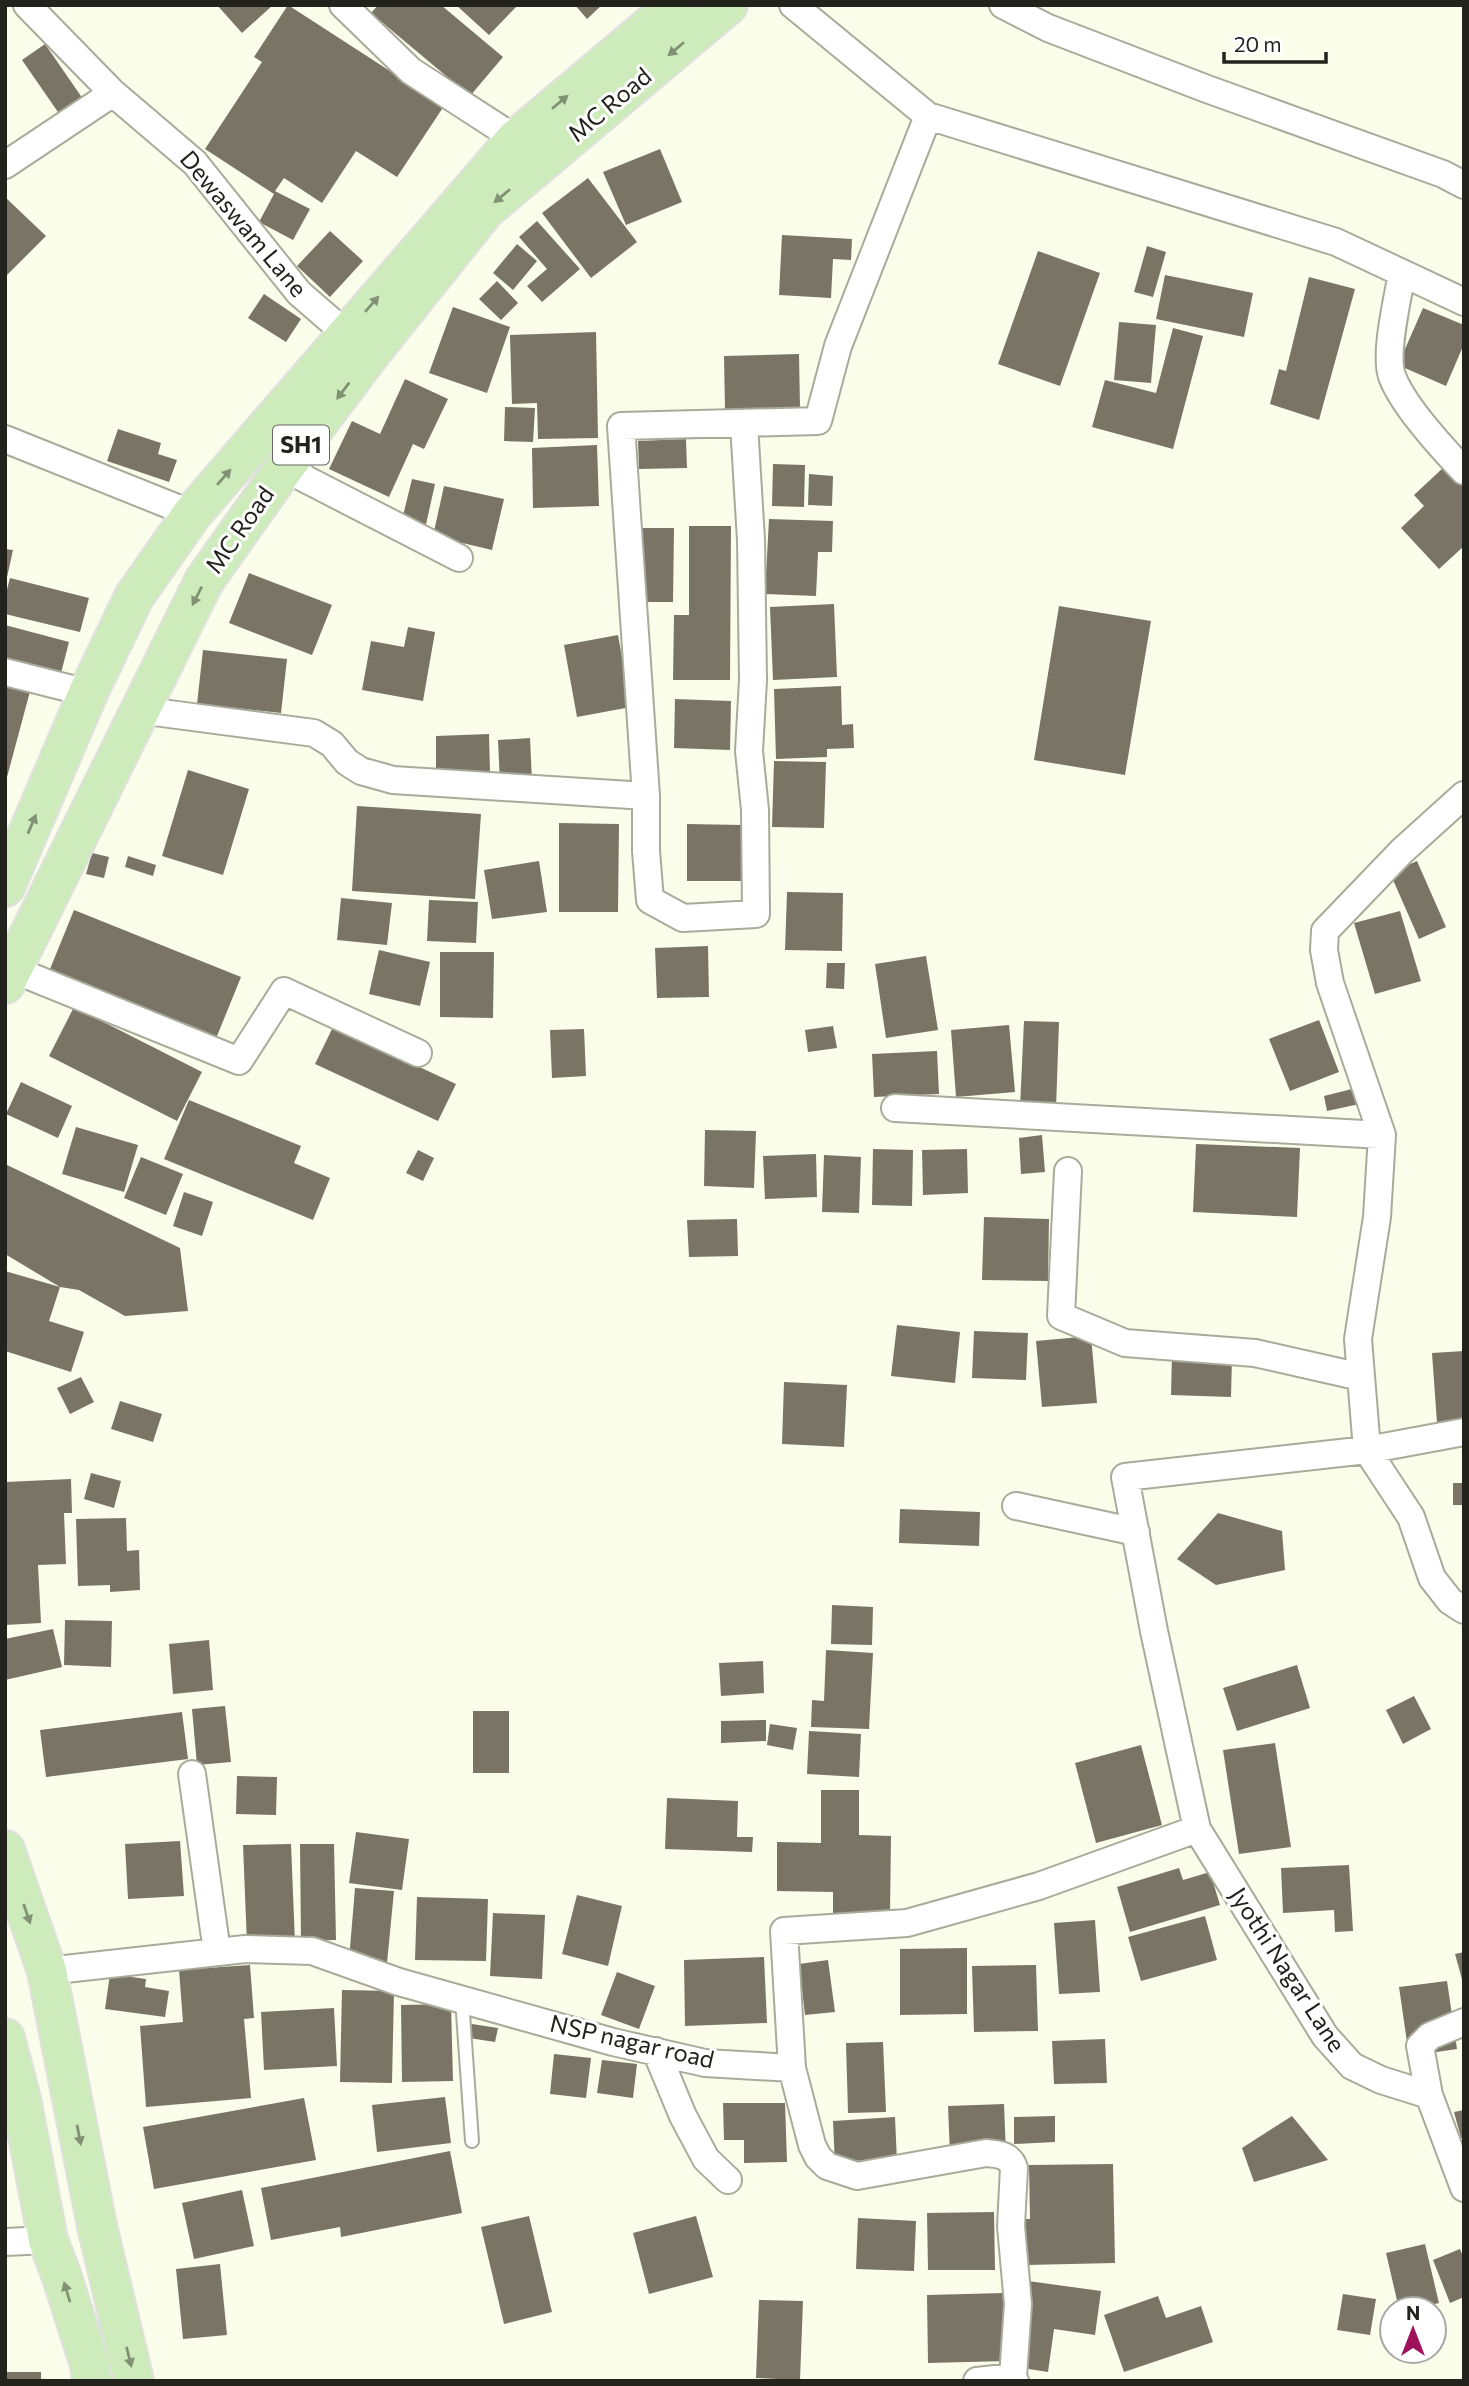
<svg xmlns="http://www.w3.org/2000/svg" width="1469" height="2386" font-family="Commissioner,sans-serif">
	<rect width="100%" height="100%" fill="#fbfdeb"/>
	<path fill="#7a7466" d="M217 5H273L242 33Z
		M288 5 444 106 397 177 356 151 322 203 284 178 275 191 310 209 293 240 259 222 274 194 205 149 262 62 254 57Z
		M378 5H441L503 57 470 96 371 13Z
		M456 5H518L489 35Z
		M575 5H602L587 19Z
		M45 44 83 99 60 115 22 60Z
		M660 149 682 202 626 225 603 172Z
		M588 178 637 242 591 278 542 213Z
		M5 197 46 236 5 277Z
		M537 221 580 269 542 302 527 286 547 269 519 237Z
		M330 231 363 261 330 297 297 266Z
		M782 235 852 239 851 260 833 259 831 298 779 295Z
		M517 244 537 261 513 290 493 273Z
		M1147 246 1166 252 1153 297 1134 292Z
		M1038 251 1100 273 1060 386 998 364Z
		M1165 275 1253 293 1244 337 1156 319Z
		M1309 277 1355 289 1319 420 1270 404 1279 369 1286 371Z
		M497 281 518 303 501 320 479 299Z
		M264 294 301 319 286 342 248 318Z
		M453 307 510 327 487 393 429 373Z
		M1423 308 1464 325V344L1446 386 1398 365Z
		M1119 322 1156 325 1151 383 1114 380Z
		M1173 328 1203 336 1173 449 1092 427 1105 380 1156 393Z
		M596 332 598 438 538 439 537 403 512 404 510 335Z
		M799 354 800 408 725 410 724 356Z
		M405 379 448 399 424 449 413 444 389 497 329 469 352 421 380 434Z
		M505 407 535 408 533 442 504 441Z
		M118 429 161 443 158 454 177 460 169 482 107 461Z
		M686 439 687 468 639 469 638 441Z
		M597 445 599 506 533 508 532 448Z
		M773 464 805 465 804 507 772 506Z
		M1444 467 1464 487V546L1439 569 1401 528 1424 506 1414 495Z
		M809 474 833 476 832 506 808 505Z
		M412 479 435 484 425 529 401 524Z
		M444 486 504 499 492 550 433 536Z
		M769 519 833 521 832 552H818L816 596 765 594Z
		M689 526H731L730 680H673L674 615H689Z
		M638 528H674L673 602H637Z
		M5 549 13 550 6 582H5Z
		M249 573 332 605 312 655 229 623Z
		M10 578 89 598 80 632 5 614V597Z
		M834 604 837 677 773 680 770 607Z
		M1059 606 1151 621 1125 775 1034 760Z
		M5 625 69 642 59 681 5 666Z
		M408 627 435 632 423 701 362 690 371 641 404 647Z
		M618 635 631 707 577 717 564 645Z
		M203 650 287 659 281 713 197 704Z
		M5 677 32 684 6 781H5Z
		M841 686 842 725 853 724 854 748 827 749V757L776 759 774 689Z
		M675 699 731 701 730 750 674 748Z
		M489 734 490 773 436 775V736Z
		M530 738 532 781 500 783 498 740Z
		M774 761 826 762 824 828 772 827Z
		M188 770 249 789 223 875 162 856Z
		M357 806 481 814 475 899 352 891Z
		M559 823 619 824 618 912H559Z
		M687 824 744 825 743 881H687Z
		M92 853 109 857 104 878 86 874Z
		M128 856 156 865 153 876 125 867Z
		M539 861 547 912 492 919 484 870Z
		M1417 861 1446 927 1419 939 1390 873Z
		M787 892 843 893 842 951 785 950Z
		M341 898 392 903 387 945 337 940Z
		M429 900 478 902 476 943 427 941Z
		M74 910 241 977 215 1041 48 974Z
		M1400 911 1421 981 1375 994 1354 923Z
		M708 946 709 997 657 998 655 948Z
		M379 950 430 962 420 1006 369 994Z
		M440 952H494L493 1018 440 1017Z
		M926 956 938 1030 886 1038 875 964Z
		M827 963H845L844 989 826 988Z
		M74 1007 202 1072 177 1121 49 1056Z
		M1319 1020 1339 1072 1290 1091 1269 1039Z
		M1024 1021 1059 1022 1056 1109 1020 1107Z
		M1009 1025 1015 1092 956 1097 951 1030Z
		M833 1026 837 1048 808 1052 805 1030Z
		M333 1027 456 1084 438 1121 315 1064Z
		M584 1029 586 1076 552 1078 550 1030Z
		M937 1051 939 1094 874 1097 872 1054Z
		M21 1082 72 1106 58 1138 6 1114Z
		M1360 1087 1364 1103 1327 1111 1324 1096Z
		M189 1100 301 1146 294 1163 330 1178 313 1220 164 1159Z
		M76 1127 138 1145 124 1192 62 1174Z
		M705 1130 756 1131 754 1188 704 1186Z
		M1042 1135 1045 1172 1021 1174 1019 1138Z
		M1196 1144 1300 1148 1297 1217 1193 1212Z
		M873 1149 913 1150 912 1206 872 1205Z
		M967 1149 968 1193 923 1195 922 1150Z
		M418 1150 434 1158 423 1181 406 1173Z
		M816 1154 817 1197 765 1199 763 1156Z
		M824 1155 861 1157 859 1213 822 1212Z
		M141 1157 183 1174 166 1215 124 1198Z
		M5 1164 180 1248 188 1311 125 1316 79 1290 60 1287 5 1254Z
		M184 1192 213 1202 202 1236 173 1226Z
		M984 1217 1049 1219 1048 1281 982 1280Z
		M737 1219 738 1256 689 1257 687 1220Z
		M5 1271 60 1287 49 1321 84 1332 71 1372 5 1351Z
		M897 1325 960 1332 955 1383 891 1376Z
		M974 1331 1028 1333 1026 1380 972 1378Z
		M1091 1336 1097 1403 1042 1407 1036 1341Z
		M1464 1351V1422L1437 1423 1432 1353Z
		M1172 1355 1232 1357 1231 1397 1171 1395Z
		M81 1377 94 1402 70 1414 57 1388Z
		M784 1382 847 1385 844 1447 782 1444Z
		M120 1401 162 1414 153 1442 111 1429Z
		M91 1473 121 1481 114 1508 84 1499Z
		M71 1479 72 1513H64L66 1564 38 1565 41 1623 5 1625V1482Z
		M1453 1483H1464V1505H1453Z
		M900 1509 980 1512 979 1546 899 1543Z
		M1218 1513 1282 1531 1285 1570 1216 1585 1177 1559Z
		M126 1518 127 1551 139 1550 140 1590 110 1592V1585L78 1586 76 1519Z
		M832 1605 873 1607 872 1645 831 1644Z
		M65 1620 112 1621 111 1667 64 1665Z
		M53 1629 62 1667 5 1680V1639Z
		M209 1640 213 1690 173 1694 169 1644Z
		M826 1650 873 1653 869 1729 811 1727 812 1700 824 1701Z
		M763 1661 764 1693 721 1696 719 1663Z
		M1297 1665 1310 1708 1237 1731 1223 1688Z
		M1414 1696 1431 1729 1403 1744 1386 1710Z
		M225 1706 231 1762 197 1765 192 1709Z
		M473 1711H509V1773H473Z
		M182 1712 188 1759 46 1777 40 1730Z
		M766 1720V1741L721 1743V1721Z
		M770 1724 797 1728 793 1750 767 1745Z
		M809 1731 861 1734 859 1777 807 1774Z
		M1275 1743 1291 1847 1239 1854 1223 1750Z
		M1141 1745 1162 1825 1096 1843 1075 1763Z
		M237 1776 277 1777 276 1815 236 1814Z
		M821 1790H859V1835L891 1836 890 1913H833V1892L777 1891V1842L821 1843Z
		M667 1798 738 1801 737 1837H753L752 1852 665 1849Z
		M356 1832 409 1839 402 1890 349 1883Z
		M180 1841 184 1896 128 1899 125 1844Z
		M291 1844 295 1943 247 1944 243 1845Z
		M300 1844H334L336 1940 301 1941Z
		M1349 1865 1353 1931 1335 1932 1334 1910 1283 1913 1281 1868Z
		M1179 1868 1183 1880 1210 1872 1220 1905 1130 1932 1117 1887Z
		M355 1888 394 1891 387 1963 349 1960Z
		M577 1895 622 1906 608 1966 562 1954Z
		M417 1897 488 1899 486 1961 415 1960Z
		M493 1913 545 1915 542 1979 490 1976Z
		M1205 1916 1217 1960 1141 1981 1128 1937Z
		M1095 1920 1100 1992 1059 1994 1054 1923Z
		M967 1948V2014L900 2015V1949Z
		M1464 1952V1983H1463L1455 1954Z
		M764 1957 767 2023 685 2026 684 1960Z
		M828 1960 835 2012 805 2015 799 1964Z
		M250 1965 254 2018 244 2019 251 2098 146 2107 140 2026 183 2022 179 1970Z
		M1036 1965 1038 2031 974 2032 972 1966Z
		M617 1972 655 1986 639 2029 601 2015Z
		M110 1974 146 1979 145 1987 169 1991 165 2017 105 2009Z
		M1447 1981 1457 2049 1409 2056 1399 1987Z
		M342 1990 394 1991 392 2083 340 2082Z
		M451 2004 453 2081 402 2082 401 2005Z
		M334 2008 337 2066 264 2070 261 2012Z
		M472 2024 498 2028 495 2042 469 2038Z
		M1105 2039 1107 2083 1054 2084 1052 2041Z
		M883 2042 886 2112 848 2113 846 2043Z
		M554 2054 591 2058 586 2098 550 2094Z
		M602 2060 637 2064 633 2098 597 2093Z
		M445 2097 451 2143 377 2152 372 2105Z
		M304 2098 316 2160 154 2189 143 2127Z
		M723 2103H785L787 2162 744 2163V2140H724Z
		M1004 2104 1006 2153 950 2155 948 2106Z
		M1464 2110V2138H1461L1454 2112Z
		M1055 2116V2142L1014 2144V2117Z
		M1292 2116 1328 2160 1254 2182 1242 2148Z
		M895 2117 897 2162 835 2165 833 2121Z
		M450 2151 462 2213 341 2237 340 2227 271 2240 261 2188Z
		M1113 2164 1115 2263 1026 2265V2219H1030L1029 2165Z
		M242 2190 254 2246 194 2259 182 2203Z
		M994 2212 995 2270H928L927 2213Z
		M529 2216 552 2312 504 2324 481 2227Z
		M696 2216 713 2277 649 2294 633 2233Z
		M858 2218 916 2221 914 2271 856 2269Z
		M1425 2244 1439 2303 1412 2309H1399L1386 2253Z
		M1460 2249 1464 2259V2297L1450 2303 1433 2260Z
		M220 2264 227 2335 183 2339 176 2269Z
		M1028 2281 1101 2291 1095 2335 1054 2329 1048 2372 1016 2367Z
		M1005 2293 1006 2361 928 2363 927 2295Z
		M1343 2294 1376 2299 1370 2335 1337 2330Z
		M1158 2296 1166 2318 1201 2306 1213 2342 1124 2372 1104 2315Z
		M759 2300 803 2301 800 2380 756 2378Z
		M5 2372H41V2381H5Z"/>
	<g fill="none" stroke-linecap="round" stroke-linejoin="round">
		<defs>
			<path id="lane" d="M462 1999 472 2141"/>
			<path id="street" d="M27 5 113 93 195 163 299 293 358 344
				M343 5 411 71 516 139
				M793 5 928 116 1336 242 1464 302
				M1003 5 1048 28 1207 89 1443 174 1464 185
				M5 165 113 93
				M1402 273C1398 297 1384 354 1392 376 1402 404 1443 449 1464 471
				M744 424 751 540 753 680 749 751 755 810 756 914 683 918 650 900 646 851V796L621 426 818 421 838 346 928 116
				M5 439 192 514
				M284 468 459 558
				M5 672 88 693
				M139 710 314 733 332 744 347 762 361 771 393 780 646 796
				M1464 795 1402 851 1325 931 1324 950 1330 983 1382 1135 1377 1217 1358 1339 1367 1450 1411 1517 1432 1578 1450 1601 1464 1610
				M12 969 239 1061 284 991 418 1053
				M895 1108 1382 1135
				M1068 1171 1061 1316 1125 1343 1255 1353 1361 1377
				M1016 1506 1136 1532
				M192 1774 217 1952
				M1197 1829 1154 1631 1125 1477 1367 1450 1464 1432
				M47 1971 245 1949 312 1951 399 1982 613 2042 705 2063 792 2068 784 1931 907 1923 1039 1886 1197 1829 1325 2036 1352 2066 1381 2080 1429 2095 1464 2188
				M656 2051 683 2116 706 2159 728 2180
				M792 2068 812 2145 818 2157 827 2166 857 2176 986 2153C999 2154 1010 2155 1014 2168L1011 2226 1018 2304 1013 2377 1015 2381
				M1429 2095 1420 2046 1430 2036 1464 2022
				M5 2242 48 2240
				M977 2381 1013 2377"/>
			<path id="primary" d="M5 887 88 693 134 597 192 514 516 139 675 5
				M5 984 204 581 284 468 370 354 485 210 728 5
				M5 1850 47 1971 97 2226 134 2381
				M5 2038 21 2099 48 2240 62 2277 90 2365 92 2381"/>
		</defs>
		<use href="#lane" stroke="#a9ab9a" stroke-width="16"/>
		<use href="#street" stroke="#a9ab9a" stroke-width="30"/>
		<use href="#primary" stroke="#e0e0df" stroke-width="42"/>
		<use href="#lane" stroke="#fff" stroke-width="12"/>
		<use href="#street" stroke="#fff" stroke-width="26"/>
		<use href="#primary" stroke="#ceebbc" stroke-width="38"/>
	</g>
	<defs><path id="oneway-solid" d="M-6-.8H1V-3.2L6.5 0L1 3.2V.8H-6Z" transform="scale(1.75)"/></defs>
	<g fill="#819174">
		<use href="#oneway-solid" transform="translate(676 49) rotate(140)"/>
		<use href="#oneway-solid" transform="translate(560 102) rotate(-40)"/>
		<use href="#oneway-solid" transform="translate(502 196) rotate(140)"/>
		<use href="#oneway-solid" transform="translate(372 304) rotate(-49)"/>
		<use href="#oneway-solid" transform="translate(343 391) rotate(127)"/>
		<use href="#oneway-solid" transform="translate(224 477) rotate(-49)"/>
		<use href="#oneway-solid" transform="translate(197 596) rotate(117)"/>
		<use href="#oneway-solid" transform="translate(32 824) rotate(-67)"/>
		<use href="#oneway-solid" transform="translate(27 1914) rotate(71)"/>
		<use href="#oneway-solid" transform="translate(79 2135) rotate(79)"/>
		<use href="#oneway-solid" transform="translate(67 2292) rotate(-107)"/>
		<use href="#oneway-solid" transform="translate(129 2357) rotate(76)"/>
	</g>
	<g text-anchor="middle" stroke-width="6" stroke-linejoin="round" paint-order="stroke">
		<rect fill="#fff" stroke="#656561" stroke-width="2" x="273" y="425.5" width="56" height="39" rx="5"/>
		<g font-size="23" font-weight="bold" fill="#23231d">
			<text x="301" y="453">SH1</text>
		</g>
		<g font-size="24" fill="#23231d" stroke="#fff">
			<text transform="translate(610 105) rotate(-40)" y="8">MC Road</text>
			<text transform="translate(243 224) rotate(50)" y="8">Dewaswam Lane</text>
			<text transform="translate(240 530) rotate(-55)" y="8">MC Road</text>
			<text transform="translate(1287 1970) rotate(57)" y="8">Jyothi Nagar Lane</text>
			<text transform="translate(632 2042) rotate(13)" y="8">NSP nagar road</text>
		</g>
	</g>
	<rect width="1469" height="2386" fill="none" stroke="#23231d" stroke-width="14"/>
	<g transform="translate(1413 2330)"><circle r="33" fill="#ffffff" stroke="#a7a7a5" stroke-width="2"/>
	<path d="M0-5L12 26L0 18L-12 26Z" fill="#9f115b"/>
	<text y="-10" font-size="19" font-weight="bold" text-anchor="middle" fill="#23231d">N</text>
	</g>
	<path d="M1224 52v10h102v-10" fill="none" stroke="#23231d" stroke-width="3.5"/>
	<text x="1234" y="52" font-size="21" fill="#23231d" stroke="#ffffff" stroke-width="5" paint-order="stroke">20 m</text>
</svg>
